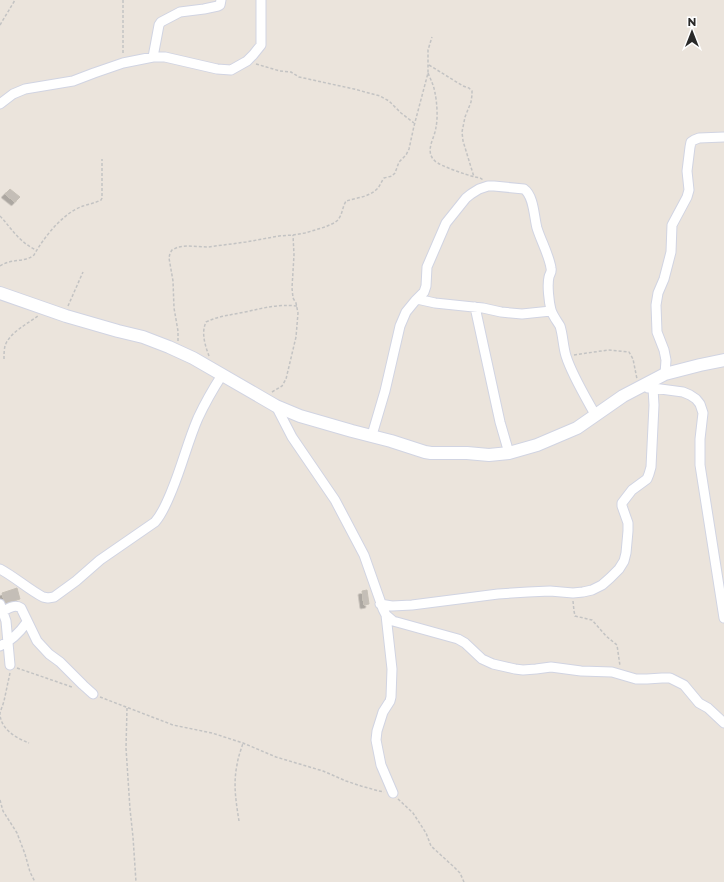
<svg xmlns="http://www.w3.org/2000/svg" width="724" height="882" font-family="Montserrat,sans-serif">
	<defs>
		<filter id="shadow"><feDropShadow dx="-3.5" dy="3.5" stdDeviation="0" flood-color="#0004"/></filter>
	</defs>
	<rect width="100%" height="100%" fill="#ebe4dc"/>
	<path fill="#c4beb7" stroke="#c6c0b6" filter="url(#shadow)" d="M10 189 20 197 15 202 5 194Z
		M17 588 20 599 5 603 2 593Z
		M367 590 369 604 364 605 362 591Z"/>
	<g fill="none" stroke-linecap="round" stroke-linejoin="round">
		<defs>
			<path id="street" d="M153 57 159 25 161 22 180 12 204 9 218 6 220 5 221 0
				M0 104 13 94 25 89 73 81 94 73 123 63 153 57H165L217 69 231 70 247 61 253 55 261 45V0
				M417 299 435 303 483 308 501 312 522 314 551 311
				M475 307 500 422 509 453
				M665 374 666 360 664 350 657 332 656 305 658 293 664 279 671 252 672 225 687 197 689 190 687 171 690 147 691 142 694 140 699 138 724 137
				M648 388H653L683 392 690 395 696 399 700 404 703 413 700 439V465L724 618
				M276 406 292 437 335 500 364 555 383 609 386 615 393 621 458 639 465 643 482 659 493 664 515 669 523 670 536 669 551 667 581 671 612 672 636 679H647L662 678H670L684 685 699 703 708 708 724 723
				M372 435 385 391 400 326 406 312 415 301 424 292 426 286 427 267 446 223 466 198 471 194 479 189 488 186H494L524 189C534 196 534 217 537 228 541 241 549 255 551 268 552 272 550 273 549 277 547 285 549 302 551 310 553 316 557 321 560 326 563 335 563 346 566 356 572 375 586 398 596 416
				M0 569C15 577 28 589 43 597L48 598 54 597 76 581 100 560 155 522C163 513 167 502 172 490 182 466 188 441 198 418 205 403 213 389 222 375
				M0 604 6 621 10 665
				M380 604 392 606 412 605 498 594 528 592 550 591 573 593 583 592 592 590 602 585 610 578 619 569 624 561 626 553 628 531V523L622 506V503L632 490 647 479 649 474 651 467 654 405 653 388
				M3 611C9 608 15 604 21 608L37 641 49 654 60 662 83 685 93 694
				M386 615 392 669 391 697 390 701 383 712 377 731 376 740 381 765 393 793
				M0 646C11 641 20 632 27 622"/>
			<path id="secondary" d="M0 293 66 316 118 331 143 337 169 347 193 358 276 406 300 416 352 431 391 441 425 452 431 453H467L489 455 509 453 537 445 577 428 623 396 665 374 700 365 724 360"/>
		</defs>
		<use href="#street" stroke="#d1d4e2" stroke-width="11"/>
		<use href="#secondary" stroke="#d1d4e2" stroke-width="14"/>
		<path stroke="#c3c3c3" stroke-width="1.5" stroke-dasharray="3 2" stroke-linecap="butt" d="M123 0V55
			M0 25 15 0
			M256 64 280 71 291 72 299 77 354 89 380 96 389 101 401 113 414 123
			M429 65 463 86 469 88 472 91V95L471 102 465 117 462 132 463 141 474 177
			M428 73C431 80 434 86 435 93 437 102 438 118 436 127 435 138 424 151 435 161 440 166 467 175 475 177 479 178 480 177 483 180
			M0 216C12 229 19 242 36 250
			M0 266C12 258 24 263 34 255 44 237 63 213 83 206 89 204 95 203 101 200L102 198V159
			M68 306 83 272
			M178 341V331L174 308 173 281 169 258 170 253 172 250 178 247 187 246 208 247 246 242 279 236 293 235 305 233 325 227 334 223 338 220 341 215 344 205 346 201C356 198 369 197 377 189 380 186 381 182 384 178L392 176 395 173 399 162 406 155 409 149 414 126 428 73V50L432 37
			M574 355 608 350 629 352 633 359 637 379
			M209 356C205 345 201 333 206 322 218 316 231 315 245 312 264 308 277 304 297 306
			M4 359C4 355 4 350 5 346 9 333 27 324 38 316
			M272 392 282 386 286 379 296 337 298 313 296 303 293 298 292 288 294 255 293 235
			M573 601 574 611 575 616 592 620 606 636 617 645 620 666
			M17 668 72 687
			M10 673C8 682 6 692 4 701 3 705 1 709 0 713 0 729 16 738 29 743
			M100 697 173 725 212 733 243 743 276 757 323 771 346 781 361 786 379 791 384 792
			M127 708 126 748 130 809 133 837 136 882
			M398 799 413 813 426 833 431 846 455 868 460 873 464 882
			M0 800 3 811 17 833 25 854 30 872 35 882
			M239 821C236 802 233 784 237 765 238 757 241 750 243 743"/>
		<use href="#street" stroke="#fff" stroke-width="9"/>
		<use href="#secondary" stroke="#fff" stroke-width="12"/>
	</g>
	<g transform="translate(692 32)" stroke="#ffffff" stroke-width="3" paint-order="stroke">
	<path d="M0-3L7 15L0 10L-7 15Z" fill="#292929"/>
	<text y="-6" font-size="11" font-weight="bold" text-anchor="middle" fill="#292929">N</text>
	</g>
</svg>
